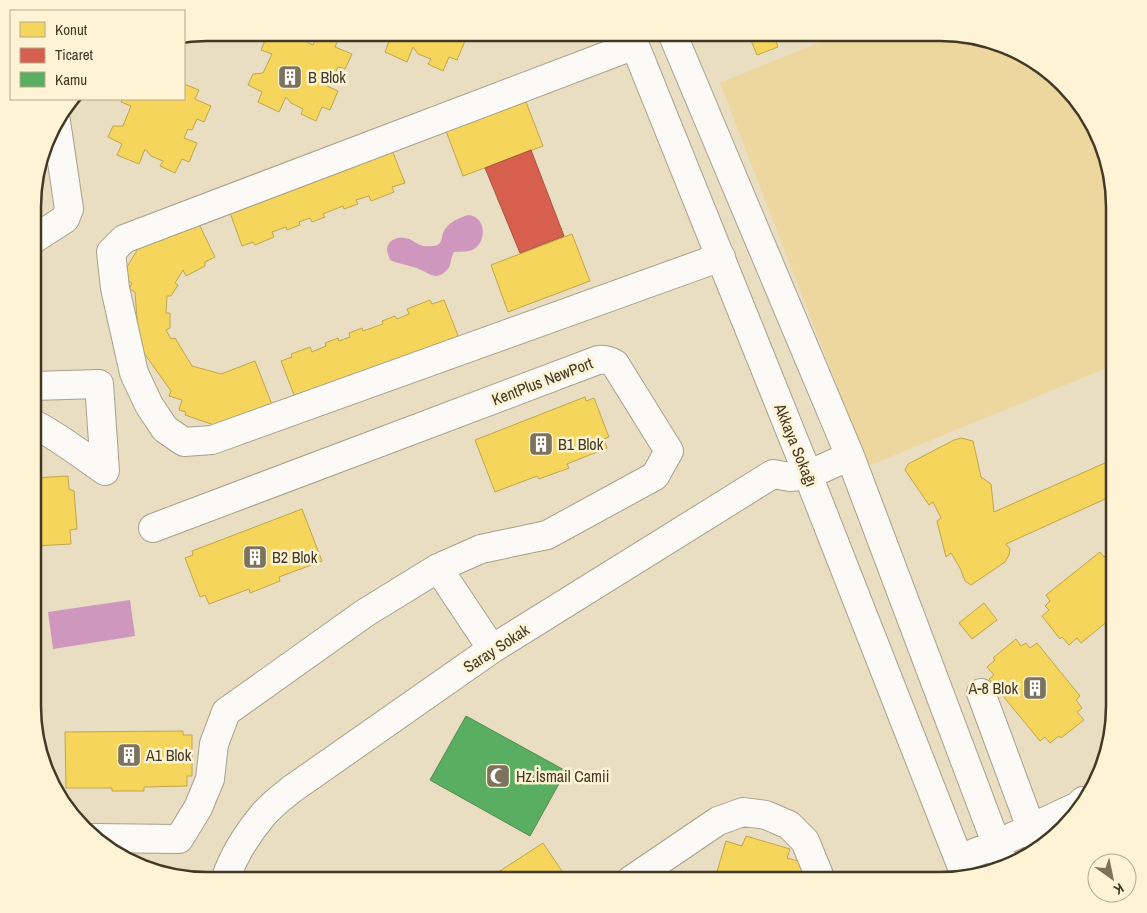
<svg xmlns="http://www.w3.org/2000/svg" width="1147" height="913" font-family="'Archivo Narrow',sans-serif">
	<rect width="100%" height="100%" fill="#e9dec2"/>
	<path fill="#edd79e" d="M842 33H951L1006 46 1055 76 1097 130 1114 207V365L868 466 720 83Z"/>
	<path fill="#cf97be" d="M468 215C486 216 487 241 474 249 468 253 461 251 454 252 450 258 452 265 447 270 444 273 440 276 436 276 431 276 426 272 421 270 411 265 401 265 390 260 389 257 387 252 387 249 388 240 398 236 405 238 416 240 418 248 431 246 434 246 436 246 439 244 442 241 442 236 443 233 447 223 458 218 468 215Z
		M130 600 135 636 53 649 48 612Z"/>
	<path fill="#f6d55c" stroke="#c0a64c" d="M268 33 279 38 282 33H299L303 34 301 39 313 45 318 33H327L339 38 335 47 352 54 345 69 338 67 333 78 329 76 325 85 338 91 330 110 322 107 316 121 301 114 303 109 291 103 286 97 279 112 258 102 262 92 248 85 253 74 263 73 272 54 261 50Z
		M376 33H453L452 35 465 41 457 60 449 57 443 71 428 64 431 59 418 54 413 47 407 62 385 52 389 41 375 35Z
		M725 33H747L729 41Z
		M748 33H793L794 34 776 41 778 47 757 55Z
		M184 84 199 90 195 99 211 106 204 122 197 119 192 130 188 129 184 138 197 143 189 162 182 159 175 173 160 166 163 161 151 156 145 149 139 164 117 155 122 144 108 137 113 126H123L131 106 121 102 122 99H184Z
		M526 102 543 146 463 176 446 131Z
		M390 145 405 183 392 187 394 192 371 201 369 196 356 200 358 204 344 209 343 206 323 214 325 217 312 222 310 218 299 222 300 225 287 230 286 227 272 232 274 237 255 245 253 242 242 246 228 207Z
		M196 218 215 257 205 262V266L186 276 183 270 175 283 178 285 171 296H167L166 313H170V328L166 330 171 339 175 338 192 366 221 374 255 361 273 407 217 426 185 415 186 412 179 410 182 400 169 396 171 391 139 346 135 292 129 289 132 283 121 277 139 247Z
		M572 234 590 281 508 312 491 265Z
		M430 300 432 304 444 300 459 338 296 400 281 361 292 357 291 354 310 347 312 352 326 346 325 343 338 338 339 341 350 337 349 333 362 328 363 331 383 324 382 321 395 316 397 319 409 314 407 309Z
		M585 397 586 401 594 398 609 437 604 439 607 448 567 464 569 468 539 479 537 476 495 492 475 440Z
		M961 438 973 441 981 477 991 484 994 512 1114 459V495L1006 544 1010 549 1009 555 1005 562 971 585 965 581 960 568 951 553 946 557 937 521 941 518 933 502 929 505 905 470 908 464 954 440Z
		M68 476 69 489 74 491 77 529 70 530 71 544 36 546V541H33V478Z
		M302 509 322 561 279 577 280 581 250 593 249 589 209 604 205 595 200 597 185 558 193 555 192 551Z
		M1111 550 1114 554V616L1081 643 1077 638 1069 645 1062 637 1060 639 1042 616 1049 610 1045 606 1050 601 1046 595 1100 552 1104 557Z
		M984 603 997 620 972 639 959 623Z
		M1016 639 1021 646 1026 643 1030 648 1037 643 1080 696 1076 700 1082 708 1077 712 1084 720 1061 738 1059 736 1050 743 1045 737 1040 741 989 679 994 675 987 667 995 660 993 658Z
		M183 731V735H192V776H187V786L144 787V791H112V788H66L65 732Z
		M746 836 790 849 787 858 805 863 800 880H731L716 875 726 841 742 846Z
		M543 843 568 880H486Z"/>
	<path fill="#d6604d" stroke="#a95441" d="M531 150 564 236 520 253 485 168Z"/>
	<path fill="#5aae61" stroke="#528b4f" d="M466 716 566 771 530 836 430 780Z"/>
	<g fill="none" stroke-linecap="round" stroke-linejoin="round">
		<defs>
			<path id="minor" d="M630 33 808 475 965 875
				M672 33 850 456 1005 867
				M635 45 124 239 111 252 115 288 134 373 149 405 165 429 184 442 212 440 721 257
				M34 239 65 219 69 209 56 121
				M34 424C59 437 82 455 105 471L99 384 34 386
				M153 528 598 360C605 359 609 360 615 364L669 451 655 476 547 535 481 549 438 568
				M981 693 1031 828 1039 844
				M93 838 179 839 198 808 210 779 214 744 226 712 365 613 438 568 492 649
				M959 859 997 844 1078 806 1083 801
				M225 880C233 857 247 834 263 815 271 805 282 797 292 789L492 649 773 474 790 477 808 475 850 456
				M631 880 718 821 743 812 766 815 789 825 805 841 821 880"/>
		</defs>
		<use href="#minor" stroke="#a9a08b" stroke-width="30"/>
		<use href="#minor" stroke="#fcfaf6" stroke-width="28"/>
	</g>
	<defs>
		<symbol id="building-square" viewBox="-11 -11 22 22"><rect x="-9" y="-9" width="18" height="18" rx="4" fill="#7c735c" stroke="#fef3d5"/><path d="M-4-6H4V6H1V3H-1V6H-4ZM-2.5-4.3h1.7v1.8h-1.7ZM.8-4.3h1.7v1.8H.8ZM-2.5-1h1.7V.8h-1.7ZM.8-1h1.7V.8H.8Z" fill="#fff"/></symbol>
		<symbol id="mosque-square" viewBox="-11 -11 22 22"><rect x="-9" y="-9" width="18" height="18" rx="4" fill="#7c735c" stroke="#fef3d5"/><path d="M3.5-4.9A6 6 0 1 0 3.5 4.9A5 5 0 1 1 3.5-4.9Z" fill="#fff"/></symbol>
	</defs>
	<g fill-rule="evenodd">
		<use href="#building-square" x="276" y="63" width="28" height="28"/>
		<use href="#building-square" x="527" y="430" width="28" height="28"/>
		<use href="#building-square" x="241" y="543" width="28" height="28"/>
		<use href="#building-square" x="1021" y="674" width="28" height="28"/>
		<use href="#building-square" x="115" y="741" width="28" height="28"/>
		<use href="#mosque-square" x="484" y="762" width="28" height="28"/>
	</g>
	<g text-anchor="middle" stroke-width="5" stroke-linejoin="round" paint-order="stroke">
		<g font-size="16" fill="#413925" stroke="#fef3d5" text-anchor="start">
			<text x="308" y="83">B Blok</text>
			<text x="558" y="450">B1 Blok</text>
			<text x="272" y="563">B2 Blok</text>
			<text x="1018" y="694" text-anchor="end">A-8 Blok</text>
			<text x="146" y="761">A1 Blok</text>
			<text x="516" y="782">Hz.İsmail Camii</text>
		</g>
		<g font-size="16" fill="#413925" stroke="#fef3d5">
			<text transform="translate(542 381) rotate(-21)" y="6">KentPlus NewPort</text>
			<text transform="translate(796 445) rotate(68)" y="6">Akkaya Sokağı</text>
			<text transform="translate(496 648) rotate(-33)" y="6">Saray Sokak</text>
		</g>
	</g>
	<path d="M0 0H1147V913H0ZM207 41H940A166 166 0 0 1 1106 207V706A166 166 0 0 1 940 872H207A166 166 0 0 1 41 706V207A166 166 0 0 1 207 41Z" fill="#fef3d5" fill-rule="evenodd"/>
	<path fill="none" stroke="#413925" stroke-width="2.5" d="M207 41H940A166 166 0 0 1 1106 207V706A166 166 0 0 1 940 872H207A166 166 0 0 1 41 706V207A166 166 0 0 1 207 41Z"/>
	<rect x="10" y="10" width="175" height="90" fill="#fef3d5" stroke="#b2a98f"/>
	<rect x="20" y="22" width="25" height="15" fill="#f6d55c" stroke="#b2a98f"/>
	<text x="55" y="35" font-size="15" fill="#413925">Konut</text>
	<rect x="20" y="48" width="25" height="15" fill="#d6604d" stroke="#b2a98f"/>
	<text x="55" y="60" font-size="15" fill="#413925">Ticaret</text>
	<rect x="20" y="72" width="25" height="15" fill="#5aae61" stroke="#b2a98f"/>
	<text x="55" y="85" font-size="15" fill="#413925">Kamu</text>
	<g transform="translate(1112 878) rotate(147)"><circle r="24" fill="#fef3d5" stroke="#b2a98f"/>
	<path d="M0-4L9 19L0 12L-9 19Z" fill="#7c735c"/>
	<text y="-8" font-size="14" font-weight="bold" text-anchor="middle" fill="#413925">K</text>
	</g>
</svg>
